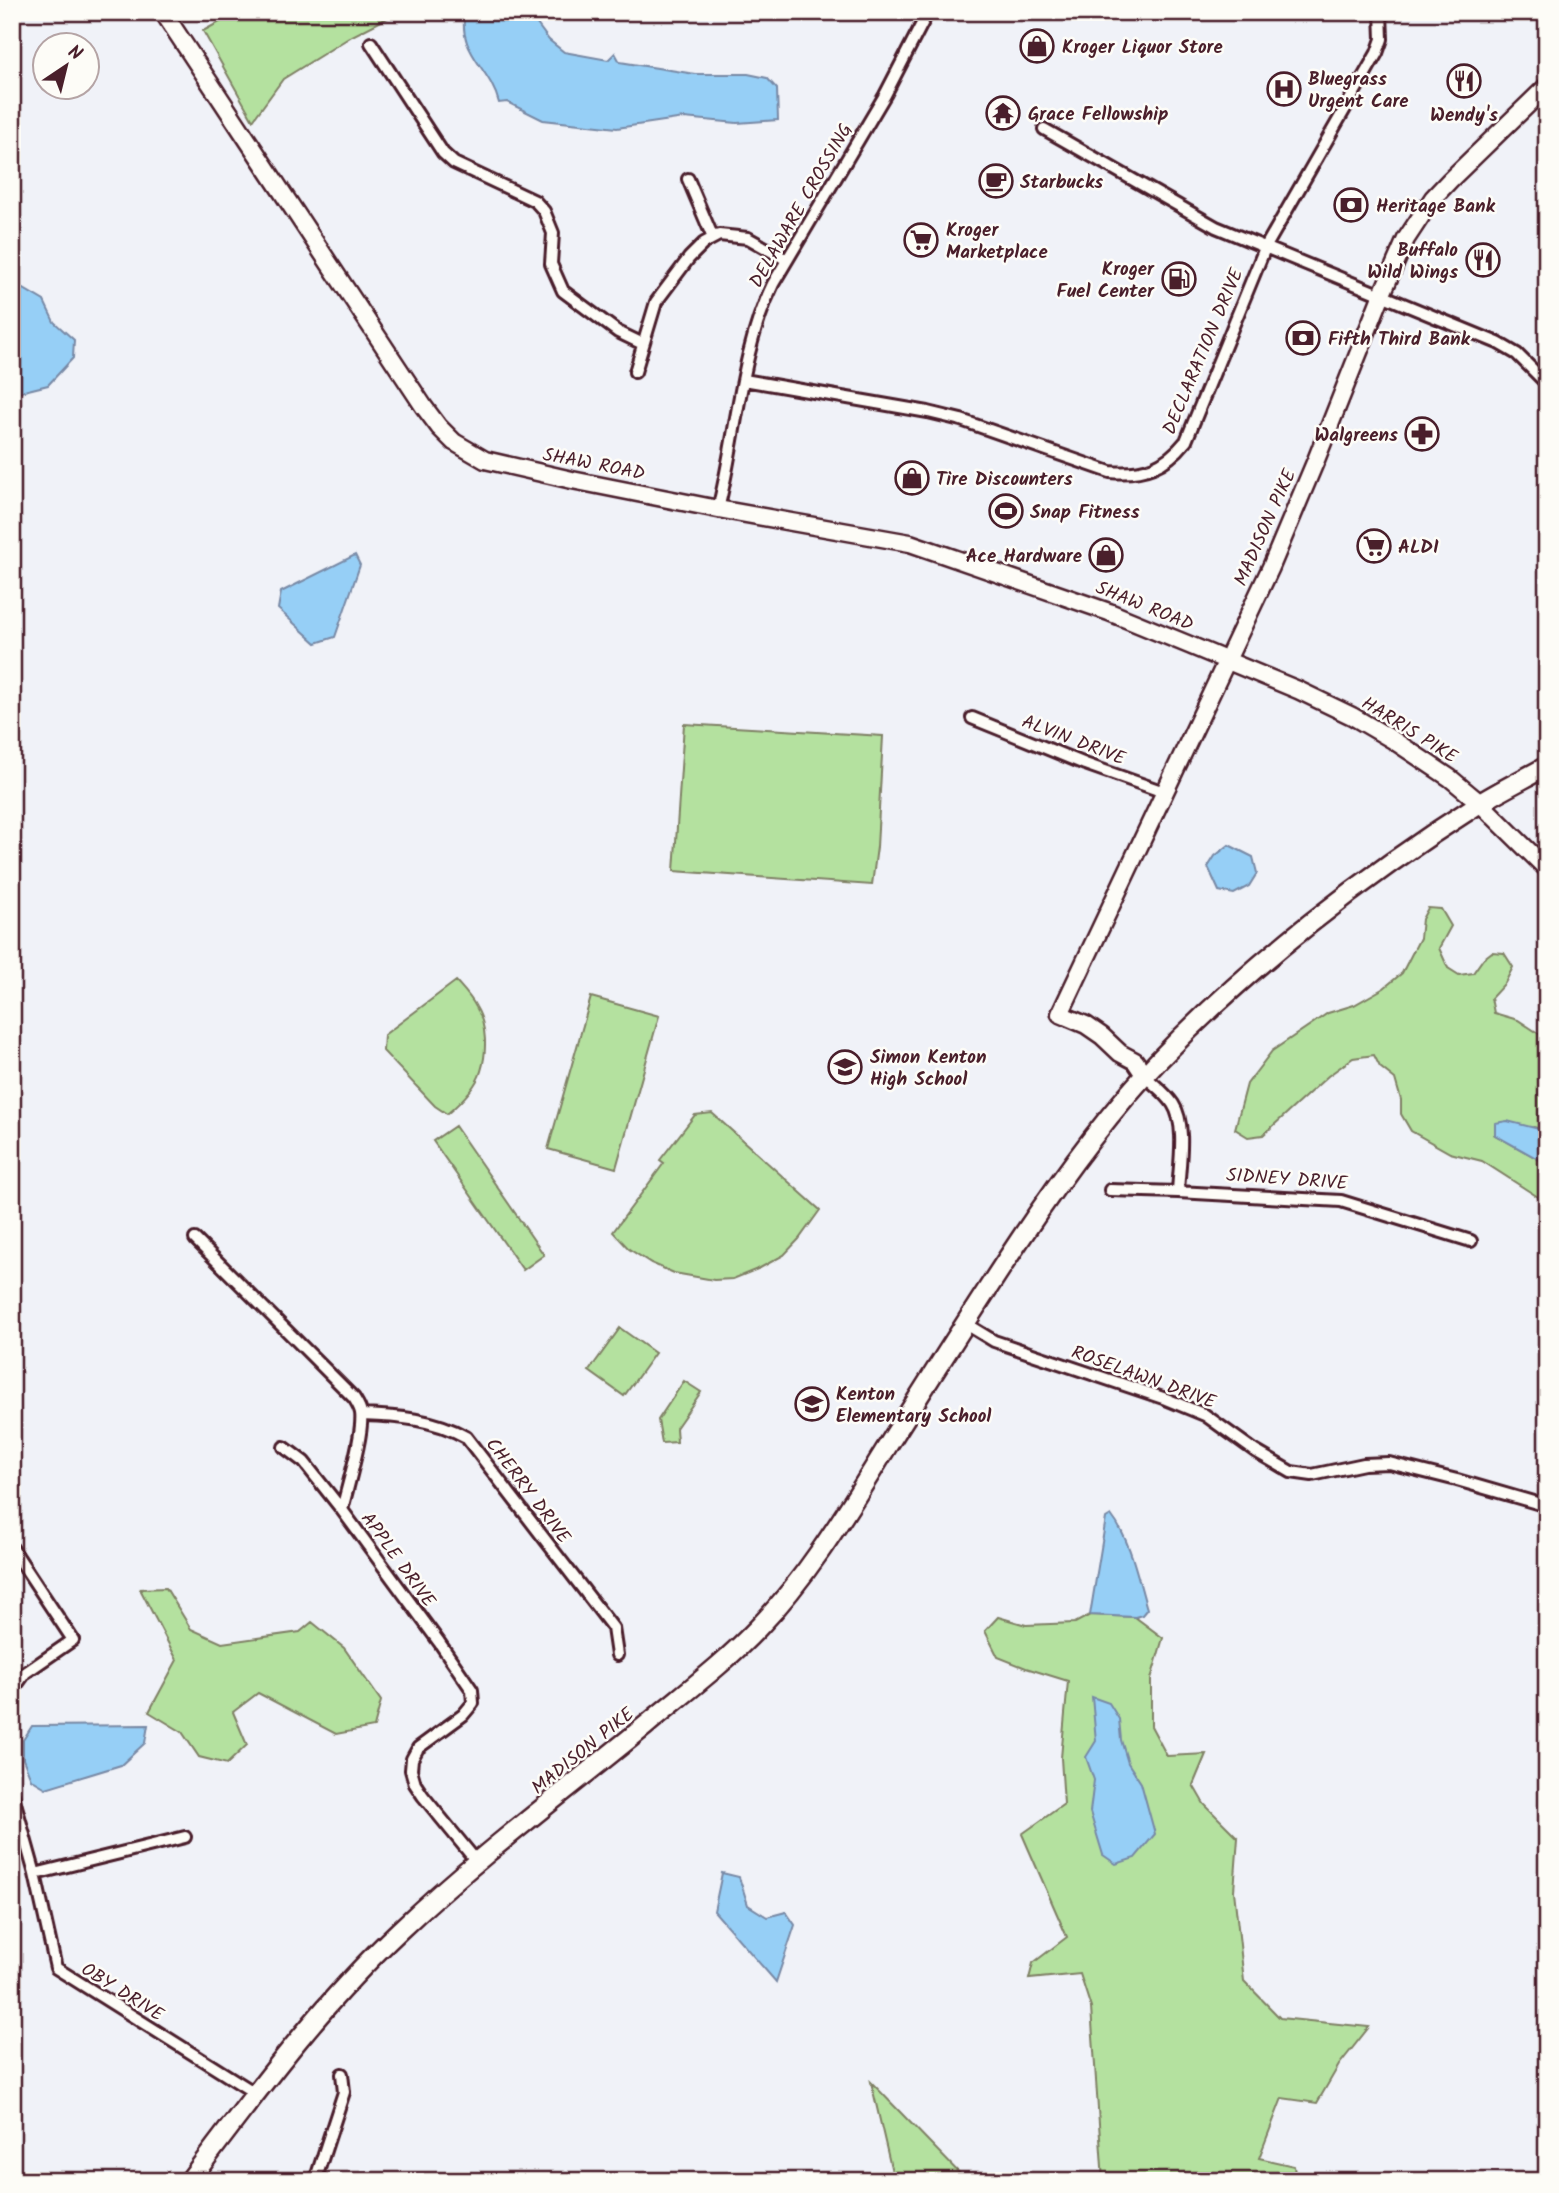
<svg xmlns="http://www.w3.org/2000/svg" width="1559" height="2193" font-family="Kalam,sans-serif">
	<rect width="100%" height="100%" fill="#f0f2f8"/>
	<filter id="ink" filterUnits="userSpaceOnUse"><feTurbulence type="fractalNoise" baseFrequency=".0143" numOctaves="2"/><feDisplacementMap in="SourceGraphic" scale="14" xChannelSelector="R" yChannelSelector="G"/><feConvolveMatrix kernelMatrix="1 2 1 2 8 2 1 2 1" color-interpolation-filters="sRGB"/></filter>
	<g filter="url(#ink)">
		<path fill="#b4e19f" stroke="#7f8065" stroke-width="2" d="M238 12H399L352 36 283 79 253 120 203 31Z
			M684 724 883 736 877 847 872 885 674 871Z
			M1428 908 1441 909 1451 926 1439 948 1448 968 1459 975 1473 973 1483 959 1492 952 1504 953 1513 967 1505 983 1491 998 1494 1013 1518 1020 1547 1039V1131L1534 1127 1495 1135 1547 1164V1207L1538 1197 1482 1161 1450 1153 1411 1131 1401 1114V1100L1395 1079 1380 1067 1374 1055 1353 1058 1328 1076 1263 1135 1248 1137 1235 1129 1247 1084 1272 1051 1328 1013 1354 1005 1384 988 1402 973 1420 938 1422 919Z
			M456 981C463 989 471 997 476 1007 487 1025 487 1052 481 1071 476 1088 460 1103 447 1114L435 1106 383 1051 384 1035Z
			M591 997 659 1016 616 1168 548 1149Z
			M712 1113 820 1210 799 1239 784 1255 760 1268 733 1279 714 1280 674 1273 651 1263 629 1249 613 1232 664 1163 660 1160 695 1115Z
			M455 1126 544 1255 523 1270 433 1141Z
			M620 1328 655 1353 624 1396 589 1371Z
			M684 1381 701 1392 676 1428 677 1442 662 1443 658 1420Z
			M166 1588 191 1629 222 1643 300 1632 312 1622 344 1648 381 1701 374 1727 336 1734 258 1693 233 1712 247 1745 227 1764 199 1757 182 1732 149 1712 177 1660 140 1589Z
			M1090 1615 1135 1617 1163 1638 1151 1679V1726L1167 1756 1206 1754 1193 1785 1204 1804 1238 1838 1234 1891 1244 1981 1280 2018 1369 2027 1339 2065 1317 2103 1282 2098 1259 2158 1294 2166 1296 2181H1103L1091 2008 1080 1974 1029 1979 1033 1963 1067 1937 1022 1834 1064 1804 1061 1758 1068 1681 1026 1668 998 1657 985 1631 998 1617 1026 1625 1075 1623Z
			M871 2082 967 2181H903L892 2172Z"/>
		<path fill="#96cff6" stroke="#7889a5" stroke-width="2" d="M465 12H528L549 40 564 52 608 60 615 53 620 62 695 74H748L767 78 777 89 778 120 737 123 684 118 617 128 543 120 507 102 499 103C490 67 457 53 465 12Z
			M12 287 22 288 44 301 54 322 74 340 73 358 48 385 12 394Z
			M355 555 360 565 335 637 316 643 278 609 281 592Z
			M1229 845 1253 857 1257 873 1249 886 1234 894 1219 891 1208 867 1215 856Z
			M1507 1121 1547 1131V1164L1495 1135V1123Z
			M1111 1515C1131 1540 1138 1579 1147 1609L1142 1615 1135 1617 1090 1615 1106 1518Z
			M1092 1697 1109 1703 1119 1719 1121 1740 1128 1763 1141 1783 1155 1834 1135 1858 1116 1864 1103 1855 1090 1812 1094 1780 1086 1757 1096 1741Z
			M148 1725 145 1743 121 1765 46 1788 31 1779 23 1759V1740L32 1726Z
			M722 1873 739 1877 748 1905 767 1917 786 1912 795 1925 776 1982 714 1911Z"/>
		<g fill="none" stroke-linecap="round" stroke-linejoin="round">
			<defs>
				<path id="street" d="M371 43 443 153 454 163 535 201 544 211 553 233 551 264 563 291 618 332 643 344
					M1044 129 1216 227 1498 343 1517 354 1547 384
					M688 179 713 238
					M635 372 656 302 689 258 704 243 719 235 748 238 787 260
					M744 380 928 412 961 420 1110 472C1143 475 1165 467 1186 441L1265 248 1377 53 1382 39 1381 12
					M718 509C737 435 740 352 773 284L885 95 928 12
					M972 718 1085 764 1164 792
					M1145 1076C1154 1085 1166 1093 1173 1104 1187 1125 1179 1167 1178 1192
					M1110 1190 1178 1192 1341 1201 1471 1241
					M195 1239 354 1398C357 1403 360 1407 361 1413 364 1433 347 1488 342 1510L439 1642 472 1690 473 1703 463 1715 418 1748 412 1759 411 1770 415 1784 423 1796 477 1862
					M966 1324 994 1341 1166 1399 1205 1415 1255 1451 1291 1472 1312 1475 1364 1464 1389 1463 1457 1480 1547 1506
					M362 1415C397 1416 434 1419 466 1437L613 1628 617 1655
					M284 1447 304 1462 342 1510
					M12 1548 73 1640 25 1673 12 1691
					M12 1792 35 1874 56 1968 255 2093
					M35 1874 185 1837
					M315 2181 344 2092 342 2074"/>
				<path id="secondary" d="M163 12 424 407 439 427 454 442 485 460 572 480 718 509 910 543 1109 612 1187 644 1298 690 1352 716 1393 740 1450 778 1480 803 1547 869
					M1145 1076 1135 1061 1120 1053 1102 1036 1086 1025 1060 1014 1271 567 1316 460 1382 294 1406 239 1433 198 1450 180 1547 86"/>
				<path id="primary" d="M189 2181C255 2094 320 2005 400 1930 477 1857 563 1793 645 1726 683 1694 724 1664 758 1628 811 1573 850 1506 890 1442 933 1374 975 1307 1019 1241 1061 1178 1107 1114 1159 1060 1251 964 1365 876 1477 805 1499 791 1524 779 1547 766"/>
			</defs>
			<use href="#street" stroke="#4a1f2b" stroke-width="16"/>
			<use href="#secondary" stroke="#4a1f2b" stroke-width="21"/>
			<use href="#primary" stroke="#4a1f2b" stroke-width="23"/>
			<use href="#street" stroke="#fdfcf7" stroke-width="10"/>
			<use href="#secondary" stroke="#fdfcf7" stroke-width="16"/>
			<use href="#primary" stroke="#fdfcf7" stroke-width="18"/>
		</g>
	</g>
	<defs>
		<symbol id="shop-ring" viewBox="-11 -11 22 22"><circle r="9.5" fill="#fdfcf7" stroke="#4a1f2b" stroke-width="1.5"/><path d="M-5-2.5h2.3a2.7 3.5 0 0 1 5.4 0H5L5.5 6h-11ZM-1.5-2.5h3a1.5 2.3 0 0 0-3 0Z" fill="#4a1f2b"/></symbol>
		<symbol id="restaurant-ring" viewBox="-11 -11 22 22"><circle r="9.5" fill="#fdfcf7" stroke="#4a1f2b" stroke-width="1.5"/><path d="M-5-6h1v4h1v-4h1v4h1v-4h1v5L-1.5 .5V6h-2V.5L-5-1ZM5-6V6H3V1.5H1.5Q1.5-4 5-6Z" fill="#4a1f2b"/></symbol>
		<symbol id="hospital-ring" viewBox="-11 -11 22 22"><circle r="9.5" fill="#fdfcf7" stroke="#4a1f2b" stroke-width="1.5"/><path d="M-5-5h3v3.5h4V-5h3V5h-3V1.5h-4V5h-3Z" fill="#4a1f2b"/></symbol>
		<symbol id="temple-ring" viewBox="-11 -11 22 22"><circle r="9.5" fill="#fdfcf7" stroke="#4a1f2b" stroke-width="1.5"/><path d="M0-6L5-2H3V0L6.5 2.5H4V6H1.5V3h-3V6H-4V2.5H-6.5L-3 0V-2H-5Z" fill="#4a1f2b"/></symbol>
		<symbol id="cafe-ring" viewBox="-11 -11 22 22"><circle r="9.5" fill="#fdfcf7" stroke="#4a1f2b" stroke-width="1.5"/><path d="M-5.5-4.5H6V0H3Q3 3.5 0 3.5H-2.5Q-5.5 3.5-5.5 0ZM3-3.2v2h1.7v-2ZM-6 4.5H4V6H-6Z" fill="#4a1f2b"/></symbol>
		<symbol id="bank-ring" viewBox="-11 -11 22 22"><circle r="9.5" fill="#fdfcf7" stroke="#4a1f2b" stroke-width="1.5"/><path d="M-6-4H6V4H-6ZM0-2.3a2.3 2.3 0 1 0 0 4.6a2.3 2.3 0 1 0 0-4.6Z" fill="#4a1f2b"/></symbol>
		<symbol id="supermarket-ring" viewBox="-11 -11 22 22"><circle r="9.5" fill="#fdfcf7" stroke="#4a1f2b" stroke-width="1.5"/><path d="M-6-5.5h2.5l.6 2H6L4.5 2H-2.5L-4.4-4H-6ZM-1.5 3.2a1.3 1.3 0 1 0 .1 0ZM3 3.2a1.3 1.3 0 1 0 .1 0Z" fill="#4a1f2b"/></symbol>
		<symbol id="fuel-ring" viewBox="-11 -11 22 22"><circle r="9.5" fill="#fdfcf7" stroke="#4a1f2b" stroke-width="1.5"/><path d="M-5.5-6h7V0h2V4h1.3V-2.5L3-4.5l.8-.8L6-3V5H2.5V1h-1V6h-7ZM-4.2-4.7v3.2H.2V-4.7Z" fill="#4a1f2b"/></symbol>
		<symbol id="pharmacy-ring" viewBox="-11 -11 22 22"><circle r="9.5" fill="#fdfcf7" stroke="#4a1f2b" stroke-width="1.5"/><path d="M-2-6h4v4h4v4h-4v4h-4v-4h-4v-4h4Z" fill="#4a1f2b"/></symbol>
		<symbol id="stadium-ring" viewBox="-11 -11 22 22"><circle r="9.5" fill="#fdfcf7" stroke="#4a1f2b" stroke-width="1.5"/><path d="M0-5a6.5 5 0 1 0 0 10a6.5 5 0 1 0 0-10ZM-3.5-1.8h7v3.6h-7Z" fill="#4a1f2b"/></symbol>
		<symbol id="school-ring" viewBox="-11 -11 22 22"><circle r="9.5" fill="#fdfcf7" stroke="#4a1f2b" stroke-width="1.5"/><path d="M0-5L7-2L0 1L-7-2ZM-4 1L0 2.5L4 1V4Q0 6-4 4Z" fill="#4a1f2b"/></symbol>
	</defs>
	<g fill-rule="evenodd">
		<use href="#shop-ring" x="1018" y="27" width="38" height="38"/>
		<use href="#restaurant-ring" x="1445" y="62" width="38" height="38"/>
		<use href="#hospital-ring" x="1265" y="70" width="38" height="38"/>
		<use href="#temple-ring" x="984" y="94" width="38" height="38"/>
		<use href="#cafe-ring" x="977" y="162" width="38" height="38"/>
		<use href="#bank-ring" x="1332" y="186" width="38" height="38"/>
		<use href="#supermarket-ring" x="902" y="221" width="38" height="38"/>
		<use href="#restaurant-ring" x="1464" y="241" width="38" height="38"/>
		<use href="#fuel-ring" x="1160" y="260" width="38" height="38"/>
		<use href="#bank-ring" x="1284" y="319" width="38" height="38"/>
		<use href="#pharmacy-ring" x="1403" y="415" width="38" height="38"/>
		<use href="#shop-ring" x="893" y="459" width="38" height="38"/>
		<use href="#stadium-ring" x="987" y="492" width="38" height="38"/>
		<use href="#supermarket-ring" x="1355" y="527" width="38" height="38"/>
		<use href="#shop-ring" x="1087" y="536" width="38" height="38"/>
		<use href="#school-ring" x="826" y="1048" width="38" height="38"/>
		<use href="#school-ring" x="793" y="1385" width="38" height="38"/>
	</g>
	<g text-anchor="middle" stroke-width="5" stroke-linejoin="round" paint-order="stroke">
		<g font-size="19" font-weight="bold" fill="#4a1f2b" stroke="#fdfcf7" text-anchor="start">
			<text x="1062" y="53">Kroger Liquor Store</text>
			<text x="1308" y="85">Bluegrass<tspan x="1308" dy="22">Urgent Care</tspan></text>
			<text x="1028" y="120">Grace Fellowship</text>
			<text x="1464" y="121" text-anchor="middle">Wendy's</text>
			<text x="1020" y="188">Starbucks</text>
			<text x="1376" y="212">Heritage Bank</text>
			<text x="946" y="236">Kroger<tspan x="946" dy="22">Marketplace</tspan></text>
			<text x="1458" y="256" text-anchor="end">Buffalo<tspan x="1458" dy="22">Wild Wings</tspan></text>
			<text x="1154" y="275" text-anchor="end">Kroger<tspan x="1154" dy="22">Fuel Center</tspan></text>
			<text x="1328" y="345">Fifth Third Bank</text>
			<text x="1398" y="441" text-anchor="end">Walgreens</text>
			<text x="936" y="485">Tire Discounters</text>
			<text x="1030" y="518">Snap Fitness</text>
			<text x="1398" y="553">ALDI</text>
			<text x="1082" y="562" text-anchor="end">Ace Hardware</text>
			<text x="870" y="1063">Simon Kenton<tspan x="870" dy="22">High School</tspan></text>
			<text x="836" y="1400">Kenton<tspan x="836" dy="22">Elementary School</tspan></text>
		</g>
		<g font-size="19" fill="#4a1f2b" stroke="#fdfcf7">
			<text transform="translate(800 205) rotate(-60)" y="7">DELAWARE CROSSING</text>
			<text transform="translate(1202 351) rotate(-67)" y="7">DECLARATION DRIVE</text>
			<text transform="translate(594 463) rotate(11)" y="7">SHAW ROAD</text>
			<text transform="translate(1264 527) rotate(-66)" y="7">MADISON PIKE</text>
			<text transform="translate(1145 605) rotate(22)" y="7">SHAW ROAD</text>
			<text transform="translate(1410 729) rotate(32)" y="7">HARRIS PIKE</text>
			<text transform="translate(1074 739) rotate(21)" y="7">ALVIN DRIVE</text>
			<text transform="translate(1287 1178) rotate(4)" y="7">SIDNEY DRIVE</text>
			<text transform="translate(1144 1376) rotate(20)" y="7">ROSELAWN DRIVE</text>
			<text transform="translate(529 1490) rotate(53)" y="7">CHERRY DRIVE</text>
			<text transform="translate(399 1559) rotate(54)" y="7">APPLE DRIVE</text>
			<text transform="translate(582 1750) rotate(-39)" y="7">MADISON PIKE</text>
			<text transform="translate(123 1991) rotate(32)" y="7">OBY DRIVE</text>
		</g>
	</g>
	<rect width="1559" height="2193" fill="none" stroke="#fdfcf7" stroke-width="42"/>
	<rect x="21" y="21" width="1517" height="2151" fill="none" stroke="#4a1f2b" stroke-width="2.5" filter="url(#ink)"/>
	<g transform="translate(66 66) rotate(35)"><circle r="33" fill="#fdfcf7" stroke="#b5a4a5" stroke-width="2"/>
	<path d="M0-5L12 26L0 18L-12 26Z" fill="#4a1f2b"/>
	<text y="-10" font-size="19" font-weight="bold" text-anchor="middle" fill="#4a1f2b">N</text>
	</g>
</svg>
